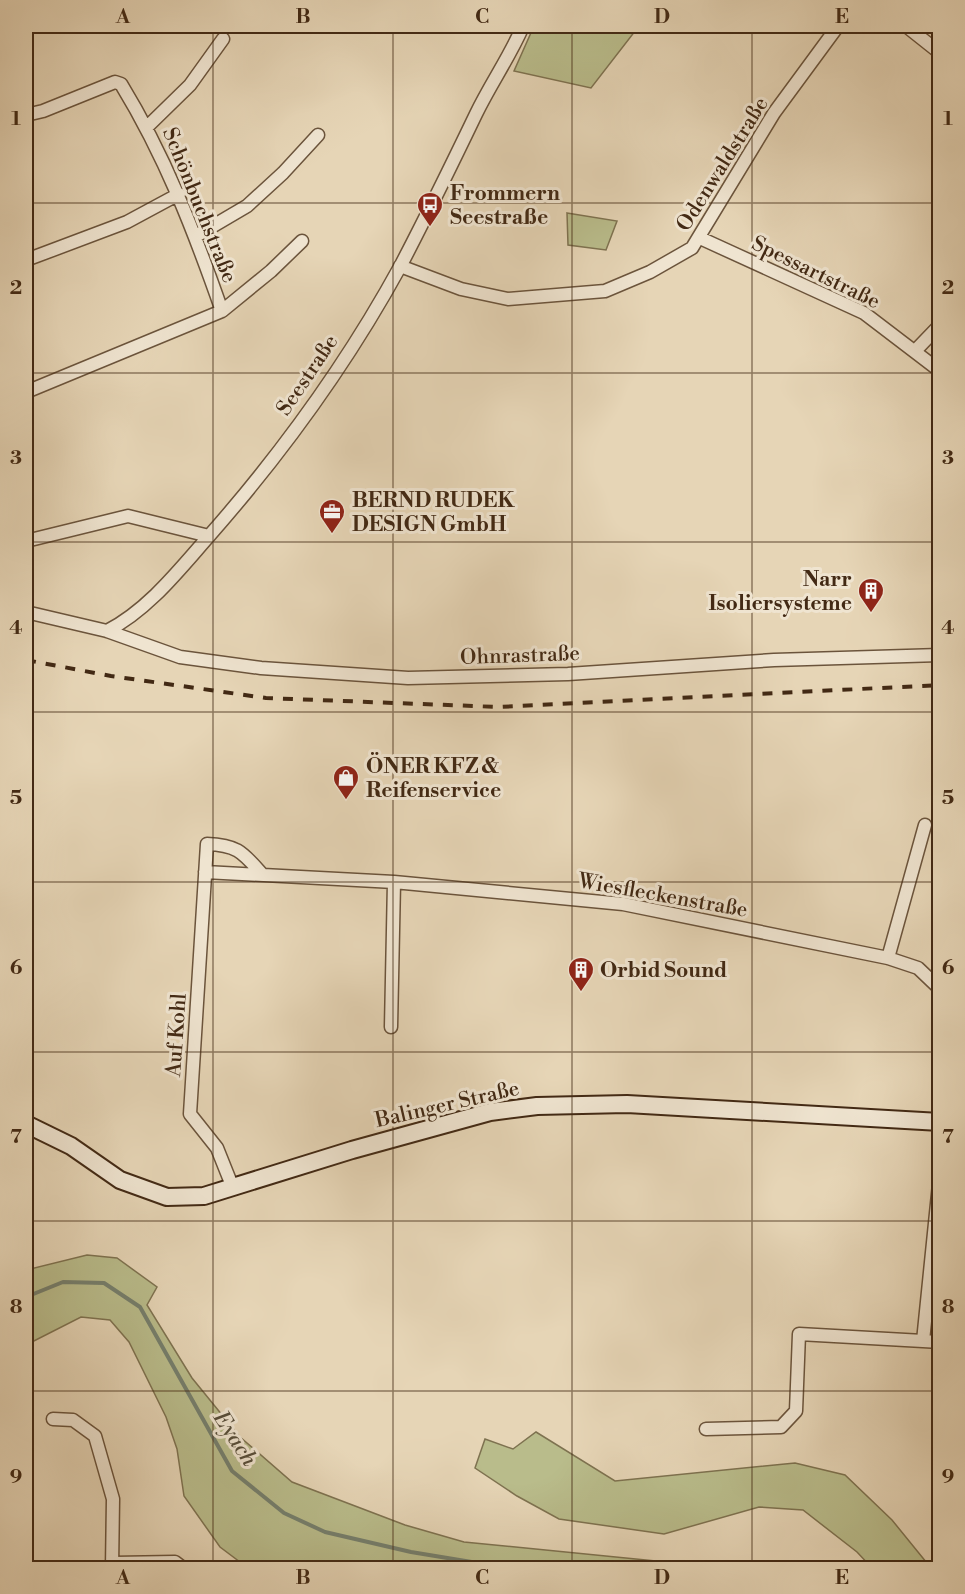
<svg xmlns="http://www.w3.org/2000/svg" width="965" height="1594" font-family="'Libre Bodoni',serif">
	<rect width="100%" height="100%" fill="#e6d5b6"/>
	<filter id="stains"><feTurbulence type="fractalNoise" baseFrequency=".00333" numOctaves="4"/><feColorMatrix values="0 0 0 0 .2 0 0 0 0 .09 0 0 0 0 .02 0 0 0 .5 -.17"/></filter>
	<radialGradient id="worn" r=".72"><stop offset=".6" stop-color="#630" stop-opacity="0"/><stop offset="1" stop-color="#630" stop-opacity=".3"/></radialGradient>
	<path fill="#b9bc8b" stroke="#7e7250" stroke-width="1.5" d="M534 26H639L591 88 514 71Z
		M567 213 617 221 606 250 568 245Z
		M87 1255 117 1258 157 1287 147 1305 192 1378 240 1437 292 1482 405 1525 464 1542 726 1568H248L220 1547 184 1496 177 1449 166 1417 129 1342 110 1320 81 1317 26 1345V1270Z
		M536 1432 615 1481 795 1463 845 1475 892 1520 931 1568H872L857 1552 803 1510 759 1507 664 1534 559 1519 517 1496 475 1468 485 1439 513 1449Z"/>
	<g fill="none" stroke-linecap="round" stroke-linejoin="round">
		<path stroke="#757f6d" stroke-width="4" d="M26 1297 63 1282 104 1283 140 1307 232 1471 284 1513 325 1532 411 1552 508 1568"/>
		<defs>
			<path id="minor" d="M906 26 940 53
				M26 115 43 111 115 82 121 84C165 156 194 231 222 311L26 392
				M147 127 190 85 223 39
				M196 236 247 206 283 173 318 135
				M700 238 864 313 940 371
				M26 260 127 222 179 194
				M400 266 461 289 508 299 605 291 650 272 692 248 774 113 838 26
				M222 311 271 271 302 241
				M915 351 940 325
				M26 541 128 516 209 536
				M26 612 107 631 180 657 261 668 408 678 568 674 774 660 940 655
				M107 631C148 610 179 570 209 536 282 453 348 362 401 265 427 215 452 164 476 114 491 83 509 58 523 26
				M205 872 394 882 623 904 888 958 918 968 940 989
				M888 958 925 825
				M391 1027 394 882
				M940 1174 923 1341 940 1342
				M233 1188 217 1148 190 1114 207 844C238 845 243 853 262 874
				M53 1419 73 1420 95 1436 113 1499 112 1568
				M706 1429 781 1427 796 1411 799 1334 923 1341
				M114 1563 175 1562 183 1568"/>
			<path id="secondary" d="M26 1124 71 1146 120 1180 167 1197 204 1196 352 1150 490 1112 537 1106 627 1104 940 1122"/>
		</defs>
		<use href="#minor" stroke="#6b543c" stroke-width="15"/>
		<use href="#secondary" stroke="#422914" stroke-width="20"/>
		<use href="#minor" stroke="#efe4d0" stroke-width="12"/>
		<use href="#secondary" stroke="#efe4d0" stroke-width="16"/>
		<path stroke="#422914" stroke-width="4" stroke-dasharray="10 10" stroke-linecap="butt" d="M26 660 111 676 266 698 499 707 940 685"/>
	</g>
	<path fill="none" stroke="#422914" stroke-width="1.5" stroke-opacity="0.55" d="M213 26V1568M393 26V1568M572 26V1568M752 26V1568M26 203H940M26 373H940M26 542H940M26 712H940M26 882H940M26 1052H940M26 1221H940M26 1391H940"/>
	<defs>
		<symbol id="bus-pin" viewBox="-11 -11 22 30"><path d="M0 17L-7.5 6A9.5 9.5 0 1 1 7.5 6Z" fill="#8f2418" stroke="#efe4d0"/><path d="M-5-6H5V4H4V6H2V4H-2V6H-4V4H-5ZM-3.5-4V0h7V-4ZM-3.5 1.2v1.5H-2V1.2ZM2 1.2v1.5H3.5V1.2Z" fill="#fff"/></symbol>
		<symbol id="office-pin" viewBox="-11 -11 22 30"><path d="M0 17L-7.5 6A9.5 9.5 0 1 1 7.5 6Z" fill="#8f2418" stroke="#efe4d0"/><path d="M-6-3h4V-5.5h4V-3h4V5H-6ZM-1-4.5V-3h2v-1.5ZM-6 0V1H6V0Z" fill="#fff"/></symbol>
		<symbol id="building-pin" viewBox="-11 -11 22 30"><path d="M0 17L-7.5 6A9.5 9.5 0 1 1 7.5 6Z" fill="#8f2418" stroke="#efe4d0"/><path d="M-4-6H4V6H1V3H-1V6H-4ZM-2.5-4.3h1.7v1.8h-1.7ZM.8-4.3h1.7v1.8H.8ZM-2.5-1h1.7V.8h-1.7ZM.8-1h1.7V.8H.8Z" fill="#fff"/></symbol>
		<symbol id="shop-pin" viewBox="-11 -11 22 30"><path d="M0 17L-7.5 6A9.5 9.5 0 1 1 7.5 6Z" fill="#8f2418" stroke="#efe4d0"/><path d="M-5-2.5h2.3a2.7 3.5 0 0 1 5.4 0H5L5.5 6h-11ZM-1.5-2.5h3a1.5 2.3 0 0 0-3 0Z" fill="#fff"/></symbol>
	</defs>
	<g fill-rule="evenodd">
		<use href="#bus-pin" x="415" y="190" width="30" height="40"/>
		<use href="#office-pin" x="317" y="497" width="30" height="40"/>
		<use href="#building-pin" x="856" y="576" width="30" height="40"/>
		<use href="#shop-pin" x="331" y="763" width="30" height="40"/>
		<use href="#building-pin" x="566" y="955" width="30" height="40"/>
	</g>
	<g text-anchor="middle" stroke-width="6" stroke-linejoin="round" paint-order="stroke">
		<g font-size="21" fill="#422914" stroke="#efe4d0">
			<text transform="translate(722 164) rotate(-58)" y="7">Odenwaldstraße</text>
			<text transform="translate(200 205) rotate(68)" y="7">Schönbuchstraße</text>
			<text transform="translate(816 272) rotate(26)" y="7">Spessartstraße</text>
			<text transform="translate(307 375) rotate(-56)" y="7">Seestraße</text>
			<text transform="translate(520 655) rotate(-2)" y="7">Ohnrastraße</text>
			<text transform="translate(663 895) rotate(10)" y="7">Wiesfleckenstraße</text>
			<text transform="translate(176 1035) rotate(-86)" y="7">Auf Kohl</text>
			<text transform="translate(447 1104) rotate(-13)" y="7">Balinger Straße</text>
		</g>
		<g font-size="21" font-weight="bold" fill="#422914" stroke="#efe4d0" text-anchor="start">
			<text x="450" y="200">Frommern<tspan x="450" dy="24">Seestraße</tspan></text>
			<text x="352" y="507">BERND RUDEK<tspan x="352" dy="24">DESIGN GmbH</tspan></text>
			<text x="852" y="586" text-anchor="end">Narr<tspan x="852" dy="24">Isoliersysteme</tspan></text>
			<text x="366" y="773">ÖNER KFZ &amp;<tspan x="366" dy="24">Reifenservice</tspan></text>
			<text x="600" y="977">Orbid Sound</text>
		</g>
		<g font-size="22" font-style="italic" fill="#574d39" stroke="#efe4d0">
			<text transform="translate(236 1438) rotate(57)" y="8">Eyach</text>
		</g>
	</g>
	<rect width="965" height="1594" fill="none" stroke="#e6d5b6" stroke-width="66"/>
	<rect x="33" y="33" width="899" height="1528" fill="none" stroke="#422914" stroke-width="2"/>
	<g font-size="20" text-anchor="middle" font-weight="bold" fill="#422914">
		<text x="123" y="23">A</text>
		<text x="303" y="23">B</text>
		<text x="482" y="23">C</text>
		<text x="662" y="23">D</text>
		<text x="842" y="23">E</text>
		<text x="16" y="125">1</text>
		<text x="948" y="125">1</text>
		<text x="16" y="294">2</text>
		<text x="948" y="294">2</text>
		<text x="16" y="464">3</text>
		<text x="948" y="464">3</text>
		<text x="16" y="634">4</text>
		<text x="948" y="634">4</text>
		<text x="16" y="804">5</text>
		<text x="948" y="804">5</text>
		<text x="16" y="974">6</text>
		<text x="948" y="974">6</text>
		<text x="16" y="1143">7</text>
		<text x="948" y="1143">7</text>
		<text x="16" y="1313">8</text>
		<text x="948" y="1313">8</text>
		<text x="16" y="1483">9</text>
		<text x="948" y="1483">9</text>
		<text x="123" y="1584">A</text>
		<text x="303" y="1584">B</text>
		<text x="482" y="1584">C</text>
		<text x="662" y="1584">D</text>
		<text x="842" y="1584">E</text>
	</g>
	<rect width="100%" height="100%" filter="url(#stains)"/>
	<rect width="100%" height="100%" fill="url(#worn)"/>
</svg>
